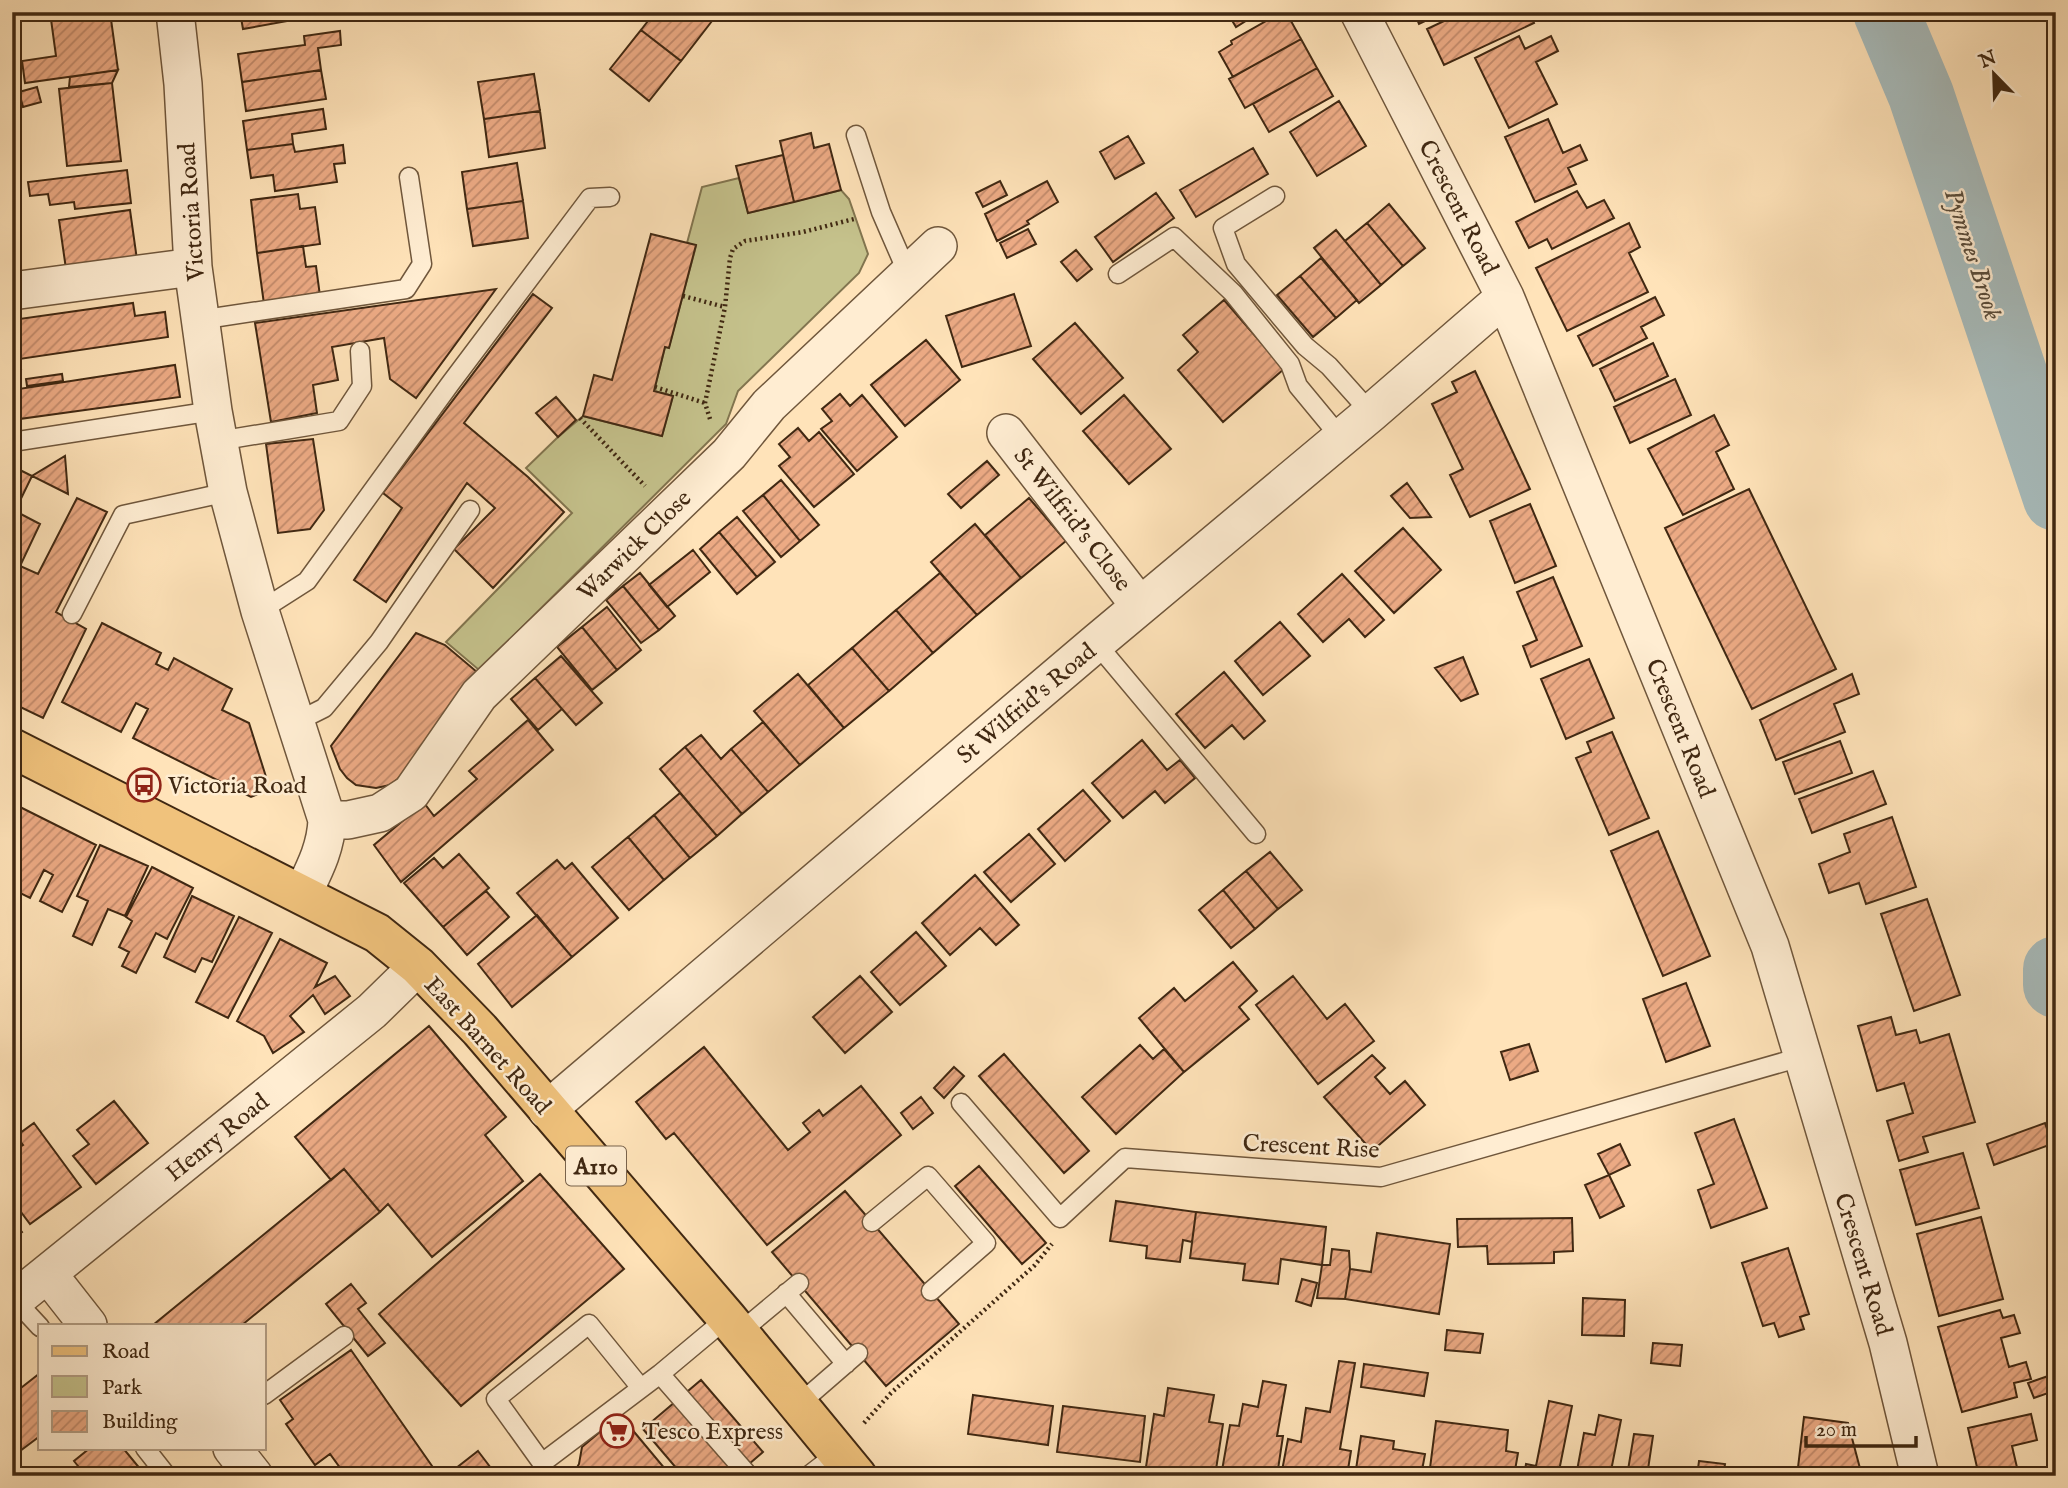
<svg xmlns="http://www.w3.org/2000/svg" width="2068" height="1488" font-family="'IM FELL English',serif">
	<defs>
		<pattern id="building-hatch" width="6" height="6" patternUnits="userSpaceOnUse" patternTransform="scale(1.75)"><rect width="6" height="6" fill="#ecaa84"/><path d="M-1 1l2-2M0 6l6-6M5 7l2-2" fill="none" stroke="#c18a6b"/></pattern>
	</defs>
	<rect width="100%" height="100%" fill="#ffe3b9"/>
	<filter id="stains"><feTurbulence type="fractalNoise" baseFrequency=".00286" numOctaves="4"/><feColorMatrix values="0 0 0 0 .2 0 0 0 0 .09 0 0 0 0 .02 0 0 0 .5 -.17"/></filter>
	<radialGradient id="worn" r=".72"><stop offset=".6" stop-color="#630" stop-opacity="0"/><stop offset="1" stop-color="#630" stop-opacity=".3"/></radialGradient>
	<path fill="#c5c28c" stroke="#82754f" stroke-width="2" d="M739 178 748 213 841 190 849 199 868 254 859 273 738 391 726 424 479 670 446 642 572 513 526 468 558 437 583 416 662 436 673 396 654 391 665 347H669L696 246 687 243 702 187Z"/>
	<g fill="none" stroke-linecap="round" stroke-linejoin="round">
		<path stroke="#a7bbbb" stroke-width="66" d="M1886 12 1921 95 2056 498
			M2056 969V985"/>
	</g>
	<path fill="url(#building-hatch)" stroke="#402812" stroke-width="2" d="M50 12H110L118 70 25 83 22 61 56 56Z
		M240 12H292L293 20 243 29Z
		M292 12H336L293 20Z
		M655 12H701L712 21 681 61 641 30Z
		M1227 12H1260L1236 27Z
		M1282 12H1286L1301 39 1233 77 1219 52 1232 44 1231 41Z
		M1414 12H1444L1419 24Z
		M1463 12H1496L1497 15 1502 12H1529L1534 23 1444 65 1427 29Z
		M641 30 681 61 649 101 610 69Z
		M340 31 341 45 318 48 321 70 242 82 238 54 305 45 304 36Z
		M1519 36 1525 49 1551 36 1558 51 1536 62 1557 104 1509 128 1475 58Z
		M1301 39 1317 68 1245 108 1229 79Z
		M1317 68 1333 96 1269 132 1253 104Z
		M118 70 112 83 69 87 70 77Z
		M321 70 326 99 246 111 242 82Z
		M534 74 540 111 484 119 478 82Z
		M112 83 121 161 67 166 59 89Z
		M37 87 41 102 23 107 19 92Z
		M1339 101 1366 146 1317 176 1290 132Z
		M323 109 326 129 292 134 293 144 247 150 243 121Z
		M540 111 545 148 489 157 484 119Z
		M1548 119 1563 153 1580 145 1587 160 1568 168 1576 184 1535 202 1505 137Z
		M811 133 814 148 829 144 841 190 794 202 780 141Z
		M1128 136 1144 163 1115 179 1100 152Z
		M293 144 295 152 343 145 345 163 334 164 337 182 275 191 273 175 251 178 247 150Z
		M1253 148 1268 174 1196 217 1180 190Z
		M783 155 794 202 748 213 736 166Z
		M517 163 523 201 467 209 462 172Z
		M127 170 131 203 75 209 74 202 50 205 48 194 30 196 28 182Z
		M1000 181 1007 195 983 207 976 193Z
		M1047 181 1058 202 1027 221 1029 224 997 241 985 214Z
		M1577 191 1587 208 1604 200 1614 218 1552 249 1547 239 1529 248 1516 222Z
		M1156 193 1174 218 1113 262 1095 237Z
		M298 194 300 209 315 207 320 244 257 253 251 200Z
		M523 201 528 238 473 246 467 209Z
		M1389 204 1425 248 1403 266 1367 223Z
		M130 210 138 267 67 276 59 220Z
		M1367 223 1403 266 1381 285 1345 241Z
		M1629 223 1640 247 1629 253 1648 292 1567 331 1536 268Z
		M1028 229 1036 244 1007 258 1000 243Z
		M1336 230 1381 285 1359 303 1314 248Z
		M651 234 696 245 669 348 665 347 654 391 673 396 662 436 583 416 594 375 612 380Z
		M303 246 306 267 316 266 320 296 264 304 257 253Z
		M1076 250 1092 269 1077 281 1061 262Z
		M1321 258 1357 300 1336 318 1300 276Z
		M1300 276 1336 318 1313 337 1277 295Z
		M496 289 416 398 390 379 384 338 332 347 338 380 313 385 317 413 271 422 255 323Z
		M533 294 552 308 464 423 528 477 564 512 493 588 454 549 495 508 467 483 386 602 354 580 402 508 383 493Z
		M1014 294 1031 346 962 367 946 316Z
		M1655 297 1664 315 1641 327 1647 338 1593 366 1578 336Z
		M1224 300 1284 369 1223 422 1178 370 1198 352 1183 335Z
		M133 303 135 316 165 312 168 337 19 359 21 369 12 370V320Z
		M1075 323 1123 378 1081 414 1033 359Z
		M926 340 960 380 905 426 871 385Z
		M1653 343 1668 376 1615 401 1600 369Z
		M175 365 180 397 12 420V390Z
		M1475 371 1530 489 1470 517 1450 475 1463 469 1432 404 1457 392 1452 382Z
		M62 374 63 381 27 386 26 379Z
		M1675 379 1691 415 1630 443 1614 407Z
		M840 394 850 406 862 395 897 437 857 471 821 429 832 421 822 409Z
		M1124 395 1171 449 1129 484 1083 431Z
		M556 397 576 420 558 437 536 413Z
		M1714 415 1729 445 1716 452 1734 489 1683 515 1648 449Z
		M798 428 809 441 819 432 854 474 814 507 779 466 790 457 779 444Z
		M313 439 324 510 310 529 278 533 266 444Z
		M65 456 68 494 32 476Z
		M987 461 999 475 961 508 948 494Z
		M12 466 32 476 15 511 40 524 20 566 38 574 77 498 107 512 56 612 86 629 43 718 12 703Z
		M781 480 819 525 800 541 763 495Z
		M1407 483 1431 517 1410 518 1391 496Z
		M1749 489 1836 669 1752 709 1665 528Z
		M763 495 800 541 781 557 743 511Z
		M1029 498 1066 541 1021 578 985 535Z
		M1530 504 1556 566 1515 583 1490 521Z
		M737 517 775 562 757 577 719 532Z
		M975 524 1021 578 977 615 931 562Z
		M1403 528 1441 570 1394 613 1355 571Z
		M719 532 757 577 737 594 700 549Z
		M693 550 710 572 667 607 649 585Z
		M640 573 675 616 659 630 623 586Z
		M940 573 977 615 933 653 896 610Z
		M1342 574 1384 620 1365 637 1349 619 1323 642 1298 614Z
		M1553 577 1582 646 1531 667 1523 646 1537 640 1517 592Z
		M623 586 659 630 641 643 606 600Z
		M607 607 641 650 617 670 582 627Z
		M896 610 933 653 889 691 852 648Z
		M1280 622 1310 656 1263 695 1235 661Z
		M102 623 161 653 156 664 168 670 174 658 232 689 222 710 249 723 267 780 263 792 251 797 133 738 148 709 136 703 121 732 62 702Z
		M582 627 617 670 592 690 557 647Z
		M416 633 445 645 477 672 458 693 402 776 390 785 376 788 356 785 347 778 340 769 331 746Z
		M852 648 889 691 844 728 808 685Z
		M561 656 602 703 576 725 535 678Z
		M1463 657 1478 694 1461 701 1435 668Z
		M1589 659 1614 718 1566 739 1541 679Z
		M1224 672 1265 721 1244 739 1232 725 1205 748 1176 714Z
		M798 674 844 728 800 765 754 711Z
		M1852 674 1859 694 1834 704 1845 732 1776 760 1760 720Z
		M535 678 562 709 538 730 511 699Z
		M528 720 553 750 401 882 374 845 424 803 434 816 477 779 469 771Z
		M763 722 800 765 768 792 731 749Z
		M1612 732 1649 818 1609 835 1576 758 1591 752 1587 742Z
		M701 735 721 759 731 749 768 792 742 814 685 747Z
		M1142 740 1167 770 1180 760 1195 778 1165 803 1155 791 1123 818 1092 783Z
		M1840 741 1852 773 1795 794 1783 762Z
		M685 747 742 814 717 836 660 769Z
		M1873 771 1886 804 1812 833 1799 799Z
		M1083 790 1110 821 1065 861 1038 829Z
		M680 793 717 836 690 858 654 815Z
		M12 803 96 845 62 912 40 901 53 875 44 870 30 898 12 889Z
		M654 815 690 858 664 880 628 837Z
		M1892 817 1916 887 1866 904 1859 883 1829 893 1819 864 1850 852 1844 834Z
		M1658 831 1710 956 1663 976 1611 851Z
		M1029 834 1055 864 1011 902 984 872Z
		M628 837 664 880 629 910 592 867Z
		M100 845 148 866 125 916 108 909 92 945 73 936 88 901 77 896Z
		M1270 852 1302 890 1278 909 1246 871Z
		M459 854 489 888 443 927 404 883 434 858 443 868Z
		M557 860 565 869 572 863 618 918 572 957 517 893Z
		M152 867 193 888 167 939 156 933 136 973 122 966 129 952 119 947 132 921 126 917Z
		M1246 871 1278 909 1255 929 1223 890Z
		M975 875 1019 925 996 945 980 928 950 955 922 923Z
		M1223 890 1255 929 1231 948 1199 910Z
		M486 891 509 917 467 955 443 927Z
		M192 896 234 916 212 962 202 958 195 972 164 957Z
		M1927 899 1960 995 1914 1011 1881 914Z
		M537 915 572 957 512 1007 478 964Z
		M239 917 272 933 228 1018 196 1002Z
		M916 932 946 966 900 1005 871 972Z
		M280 939 327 963 315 987 335 976 350 996 325 1014 313 995 290 1016 304 1032 273 1053 264 1036 237 1021Z
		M1233 962 1257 991 1239 1007 1249 1019 1184 1072 1139 1018 1174 988 1185 1001Z
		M860 976 892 1012 845 1053 813 1017Z
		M1293 976 1327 1019 1345 1004 1374 1041 1318 1084 1256 1005Z
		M1686 983 1710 1046 1666 1062 1643 999Z
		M1891 1017 1896 1035 1916 1030 1920 1043 1949 1034 1975 1122 1923 1137 1928 1152 1899 1161 1887 1121 1913 1113 1904 1083 1877 1091 1858 1026Z
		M429 1026 506 1117 485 1135 523 1181 432 1257 388 1204 380 1212 344 1169 331 1180 295 1137Z
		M1529 1044 1538 1071 1510 1080 1501 1052Z
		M1140 1045 1153 1059 1164 1049 1184 1072 1116 1134 1082 1097Z
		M704 1047 788 1150 810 1132 803 1123 819 1110 823 1116 861 1086 901 1135 767 1245 674 1133 666 1139 636 1102Z
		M1004 1054 1089 1151 1064 1173 979 1076Z
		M1372 1055 1385 1068 1375 1077 1390 1094 1405 1081 1425 1105 1372 1151 1324 1097Z
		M954 1067 964 1076 944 1098 934 1088Z
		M921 1097 933 1113 913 1129 901 1113Z
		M114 1101 148 1143 96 1184 73 1156 89 1144 77 1130Z
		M1734 1119 1767 1208 1711 1228 1698 1190 1714 1184 1695 1133Z
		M34 1123 81 1187 30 1224 12 1200V1152L23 1145 16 1136Z
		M2045 1123 2052 1144 1994 1165 1987 1144Z
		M1620 1144 1630 1165 1609 1175 1598 1154Z
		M1963 1153 1979 1208 1916 1225 1900 1170Z
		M979 1166 1046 1243 1022 1264 955 1186Z
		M344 1169 380 1212 242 1325H153Z
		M540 1174 624 1269 461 1406 379 1314Z
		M1609 1175 1624 1206 1600 1218 1585 1185Z
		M845 1191 959 1324 886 1386 772 1252Z
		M1116 1201 1196 1212 1192 1242 1183 1240 1180 1262 1146 1258 1147 1246 1110 1241Z
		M1196 1212 1326 1227 1322 1265 1281 1259 1278 1284 1243 1280 1245 1264 1190 1258Z
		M1981 1217 2003 1299 1939 1316 1917 1234Z
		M1572 1218 1573 1251 1554 1252V1263L1488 1264 1487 1246 1458 1247 1457 1219Z
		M12 1220 22 1232 12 1240Z
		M1377 1233 1450 1244 1439 1314 1345 1299 1350 1269 1371 1272Z
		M1788 1248 1809 1314 1800 1317 1804 1329 1779 1337 1774 1323 1763 1326 1742 1263Z
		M1332 1249 1349 1251 1350 1269 1345 1299 1317 1298 1322 1265H1330Z
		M1302 1279 1317 1283 1311 1306 1296 1301Z
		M351 1284 366 1303 358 1309 385 1343 368 1356 326 1304Z
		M1583 1298 1625 1300 1624 1336 1582 1335Z
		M2000 1310 2003 1318 2014 1315 2020 1333 2001 1338 2009 1367 2026 1362 2031 1379 2014 1383 2017 1397 1962 1412 1938 1327Z
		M1447 1330 1483 1334 1480 1353 1445 1350Z
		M1653 1343 1682 1345 1680 1366 1651 1363Z
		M351 1350 439 1476H346L330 1454 315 1465 286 1424 293 1419 280 1400Z
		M1339 1361 1355 1363 1340 1449 1351 1451 1347 1476H1281L1288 1439 1301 1442 1306 1408 1330 1412Z
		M1364 1364 1428 1373 1424 1396 1361 1387Z
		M40 1373V1436L12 1457V1395Z
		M2048 1376 2054 1391 2034 1398 2028 1383Z
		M701 1380 763 1452 735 1476H683L643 1429Z
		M1263 1381 1286 1385 1277 1436H1283L1277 1476H1221L1230 1425 1239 1426 1243 1404 1258 1407Z
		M1168 1388 1214 1395 1209 1422 1223 1424 1215 1476H1200L1146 1467 1154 1414 1164 1416Z
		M973 1395 1053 1406 1048 1445 968 1434Z
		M1549 1401 1572 1406 1558 1476H1524L1526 1464 1536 1466Z
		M1063 1406 1145 1416 1140 1462 1057 1452Z
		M2031 1414 2037 1440 2012 1446 2019 1476H1979L1968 1428Z
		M620 1415 671 1476H572L579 1464 582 1447Z
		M1599 1415 1621 1420 1610 1476H1576L1584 1433 1595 1435Z
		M1804 1417 1848 1423 1862 1476H1797Z
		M1436 1421 1508 1430 1506 1451 1518 1453 1514 1476H1429Z
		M1634 1434 1653 1436 1647 1476H1627Z
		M1361 1436 1394 1441 1393 1449 1425 1454 1421 1476H1355Z
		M90 1448H123L146 1476H86L74 1461Z
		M478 1451 497 1476H453L451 1472Z
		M1699 1461 1725 1464 1723 1476H1697Z
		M1663 1468 1687 1471 1686 1476H1662Z
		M1732 1469 1746 1471V1476H1731Z"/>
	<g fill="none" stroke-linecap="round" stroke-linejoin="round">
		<defs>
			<path id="lane" d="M856 135 881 212 908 274
				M1275 196 1223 228 1236 264 1305 346 1329 366 1371 413
				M1118 274 1174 237 1233 293 1290 364 1298 386 1341 438
				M199 320 406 289 422 264 409 177
				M218 441 339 421 362 386 360 351
				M12 442 213 411
				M260 611 307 581 450 384 590 198 610 197
				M72 614 123 515 228 492
				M1096 643 1256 834
				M296 722 324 708 379 642 470 510
				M961 1103 1060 1218 1125 1158 1381 1177 1801 1057
				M872 1222 928 1176 986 1243 931 1291
				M786 1293 846 1364
				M15 1300 40 1327
				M739 1333 799 1283
				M660 1374 749 1476
				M264 1395 344 1336
				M798 1405 858 1353
				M145 1448 167 1476
				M542 1463 496 1399 589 1324 641 1388
				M543 1476 542 1463 660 1374 727 1318
				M808 1476 838 1453"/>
			<path id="street" d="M175 12 183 84 193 267 213 411 228 492 260 611 327 820C326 848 314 870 302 895
				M1359 12 1505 297 1770 946 1888 1343 1920 1476
				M12 291 193 267
				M1006 433 1140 606
				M327 820H348L380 813 411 793 479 695 729 454 769 405 938 246
				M547 1110 1096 643 1371 413 1505 297
				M48 1274 88 1325
				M12 1302 372 1011 418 966
				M232 1448 254 1476"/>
			<path id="primary" d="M12 748 377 933 418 966 480 1030 727 1318 857 1476"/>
		</defs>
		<use href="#lane" stroke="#70573c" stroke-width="21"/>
		<use href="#street" stroke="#70573c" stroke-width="40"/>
		<use href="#primary" stroke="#402812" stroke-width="42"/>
		<path stroke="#402812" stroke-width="4.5" stroke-dasharray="2 3.5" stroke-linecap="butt" d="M683 296 725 307
			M655 387 705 403
			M580 418 645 486
			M710 419 705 403 725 307 730 258 733 249 745 241 803 232 854 219
			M864 1423 891 1393 1034 1266 1052 1244"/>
		<use href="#lane" stroke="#ffedd2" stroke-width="18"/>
		<use href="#street" stroke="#ffedd2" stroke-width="37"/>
		<use href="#primary" stroke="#f0c27c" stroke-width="38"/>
	</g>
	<defs>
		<symbol id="bus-ring" viewBox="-11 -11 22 22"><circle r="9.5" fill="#ffedd2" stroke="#8f2418" stroke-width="1.5"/><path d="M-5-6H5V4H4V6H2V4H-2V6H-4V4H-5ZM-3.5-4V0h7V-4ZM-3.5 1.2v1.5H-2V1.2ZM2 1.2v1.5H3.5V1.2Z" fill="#8f2418"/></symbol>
		<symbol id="supermarket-ring" viewBox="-11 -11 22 22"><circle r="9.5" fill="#ffedd2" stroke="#8f2418" stroke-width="1.5"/><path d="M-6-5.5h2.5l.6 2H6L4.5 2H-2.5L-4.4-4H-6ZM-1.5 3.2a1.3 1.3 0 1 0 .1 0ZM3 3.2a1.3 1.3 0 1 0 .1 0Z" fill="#8f2418"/></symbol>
	</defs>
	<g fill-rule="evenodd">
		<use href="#bus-ring" x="125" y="766" width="38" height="38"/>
		<use href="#supermarket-ring" x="598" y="1412" width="38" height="38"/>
	</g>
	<g text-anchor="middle" stroke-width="5" stroke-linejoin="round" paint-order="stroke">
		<rect fill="#ffedd2" stroke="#79634c" stroke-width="2" x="566" y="1146.5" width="60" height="39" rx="5"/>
		<g font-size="23" font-weight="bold" fill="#402812">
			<text x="596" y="1174">A110</text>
		</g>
		<g font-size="24" fill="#402812" stroke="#ffedd2">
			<text transform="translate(1459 207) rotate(63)" y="8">Crescent Road</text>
			<text transform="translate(191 212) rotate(-94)" y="8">Victoria Road</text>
			<text transform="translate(1073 519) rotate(52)" y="8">St Wilfrid's Close</text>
			<text transform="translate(634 545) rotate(-44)" y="8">Warwick Close</text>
			<text transform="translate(1026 703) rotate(-40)" y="8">St Wilfrid's Road</text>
			<text transform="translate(1681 728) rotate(68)" y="8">Crescent Road</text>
			<text transform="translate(488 1045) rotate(48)" y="8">East Barnet Road</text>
			<text transform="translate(217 1137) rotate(-39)" y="8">Henry Road</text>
			<text transform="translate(1311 1146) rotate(3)" y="8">Crescent Rise</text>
			<text transform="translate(1864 1264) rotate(73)" y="8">Crescent Road</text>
		</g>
		<g font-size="24" fill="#402812" stroke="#ffedd2" text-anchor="start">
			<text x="168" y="793">Victoria Road</text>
			<text x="642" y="1439">Tesco Express</text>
		</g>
		<g font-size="26" font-style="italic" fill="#5a4d3c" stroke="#ffedd2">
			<text transform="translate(1974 254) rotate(72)" y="9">Pymmes Brook</text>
		</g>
	</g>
	<rect width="2068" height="1488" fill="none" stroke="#ffe3b9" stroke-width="42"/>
	<rect x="14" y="14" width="2040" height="1460" fill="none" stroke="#402812" stroke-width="3.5"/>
	<rect x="21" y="21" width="2026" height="1446" fill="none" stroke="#402812" stroke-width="2"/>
	<rect x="38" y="1324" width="228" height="126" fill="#ffedd2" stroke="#b39e85" stroke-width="2"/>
	<rect x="52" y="1346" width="35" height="10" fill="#f0c27c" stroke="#b39e85" stroke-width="2"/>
	<text x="102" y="1358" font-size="21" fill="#402812">Road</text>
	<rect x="52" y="1376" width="35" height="21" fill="#c5c28c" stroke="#b39e85" stroke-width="2"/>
	<text x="102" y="1394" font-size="21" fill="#402812">Park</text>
	<rect x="52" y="1411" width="35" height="21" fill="url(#building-hatch)" stroke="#b39e85" stroke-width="2"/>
	<text x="102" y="1428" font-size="21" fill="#402812">Building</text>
	<g transform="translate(1994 74) rotate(337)" stroke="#ffedd2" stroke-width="5" paint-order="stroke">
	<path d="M0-5L12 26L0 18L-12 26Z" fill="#402812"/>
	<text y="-10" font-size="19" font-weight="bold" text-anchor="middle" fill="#402812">N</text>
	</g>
	<path d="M1806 1436v10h110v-10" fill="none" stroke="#402812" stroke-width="3.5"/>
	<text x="1816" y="1436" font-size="21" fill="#402812" stroke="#ffedd2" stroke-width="5" paint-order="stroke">20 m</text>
	<rect width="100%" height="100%" filter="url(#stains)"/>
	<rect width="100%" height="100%" fill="url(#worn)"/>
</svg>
